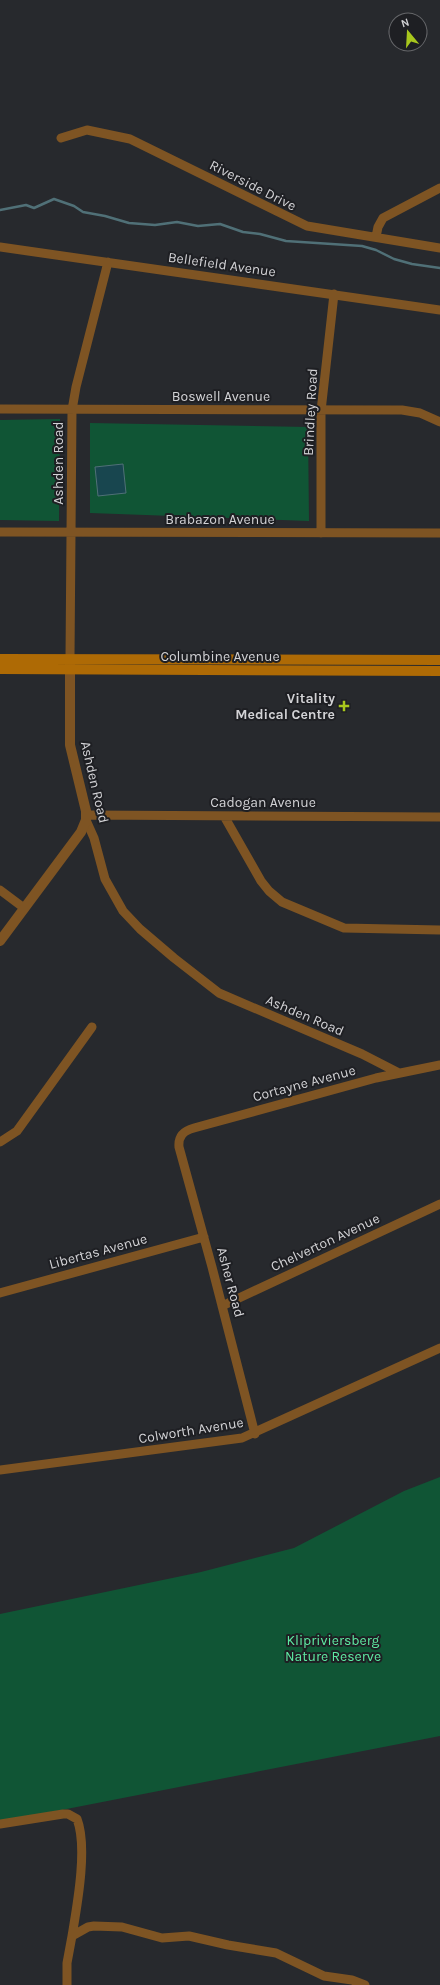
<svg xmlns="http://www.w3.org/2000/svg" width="440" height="1985" font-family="Karla,sans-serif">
	<rect width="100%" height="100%" fill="#27292d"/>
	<path fill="#105535" d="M60 419 59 521 0 520V420Z
		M90 423 308 427 309 521 90 513Z
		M440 1477V1736L0 1822V1614L201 1572 294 1548 404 1491Z"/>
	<path fill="#18464f" stroke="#507077" d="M123 464 126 493 98 496 95 467Z"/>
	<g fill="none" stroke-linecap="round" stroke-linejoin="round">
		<path stroke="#507077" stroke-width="2.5" d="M0 210 26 205 34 208 54 199 74 206 83 212 105 216 129 223 155 225 177 222 198 226 220 224 243 232 260 234 286 241 362 246 376 250 394 259 412 264 440 268"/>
		<path stroke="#7e5423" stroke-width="9" d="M61 138 87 130 130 139 307 226 440 248
			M376 237 378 227 383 218 440 188
			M0 247 440 310
			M0 409 402 410 420 413 440 422
			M0 532 440 533
			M321 533V411L334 294
			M70 658 72 410 76 387 108 262
			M87 815 440 817
			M224 816 261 881 269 891 282 902 344 928 440 930
			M86 820 94 838 105 879 123 911 140 929 174 958 219 993 362 1054 399 1073
			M0 890 24 908
			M0 1142 17 1131 92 1027
			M0 1293 204 1237
			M222 1306 440 1204
			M255 1434 212 1267 179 1147C178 1136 183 1131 194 1128L376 1078 440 1065
			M0 1470 242 1438 440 1348
			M0 1824 63 1814H68L77 1819C88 1847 77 1906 72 1936
			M67 1985V1963L72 1936 88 1927 94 1926 122 1927 162 1938 189 1936 228 1945 276 1953 324 1976 352 1980 365 1985"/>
		<path stroke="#7e5423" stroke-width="10" d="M0 941 81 832 86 820V811L70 745V661"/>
		<path stroke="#ae6a05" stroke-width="10" d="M0 659 440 660
			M0 669 440 671"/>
	</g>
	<path fill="#a8c71d" stroke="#1e1f23" stroke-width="1.5" d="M342 700h4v4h4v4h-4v4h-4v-4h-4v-4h4z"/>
	<g text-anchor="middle" stroke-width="4" stroke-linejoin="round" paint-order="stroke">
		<g font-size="14" fill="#d2d2d5" stroke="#1e1f23">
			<text transform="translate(253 185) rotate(27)" y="5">Riverside Drive</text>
			<text transform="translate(222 264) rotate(8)" y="5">Bellefield Avenue</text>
			<text x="221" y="401">Boswell Avenue</text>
			<text transform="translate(310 412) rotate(-87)" y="5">Brindley Road</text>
			<text transform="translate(58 463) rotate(-90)" y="5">Ashden Road</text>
			<text x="220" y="524">Brabazon Avenue</text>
			<text x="220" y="661">Columbine Avenue</text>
			<text transform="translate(95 782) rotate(77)" y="5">Ashden Road</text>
			<text x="263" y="807">Cadogan Avenue</text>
			<text transform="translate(305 1015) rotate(23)" y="5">Ashden Road</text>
			<text transform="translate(304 1083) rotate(-15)" y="5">Cortayne Avenue</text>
			<text transform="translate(325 1242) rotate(-25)" y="5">Chelverton Avenue</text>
			<text transform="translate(98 1251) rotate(-15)" y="5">Libertas Avenue</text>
			<text transform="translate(231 1282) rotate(75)" y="5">Asher Road</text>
			<text transform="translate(191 1430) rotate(-9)" y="5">Colworth Avenue</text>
		</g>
		<g font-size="14" font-weight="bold" fill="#d2d2d5" stroke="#1e1f23" text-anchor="end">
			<text x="335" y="703">Vitality<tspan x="335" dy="16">Medical Centre</tspan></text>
		</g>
		<g font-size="14" fill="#5eeba3" stroke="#1e1f23">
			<text x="333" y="1645">Klipriviersberg<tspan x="333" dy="16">Nature Reserve</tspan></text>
		</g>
	</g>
	<g transform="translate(408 32) rotate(342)"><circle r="19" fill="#1e1f23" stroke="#66676a"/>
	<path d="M0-3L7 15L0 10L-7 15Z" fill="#a8c71d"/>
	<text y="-6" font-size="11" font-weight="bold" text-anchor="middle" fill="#d2d2d5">N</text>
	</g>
</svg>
